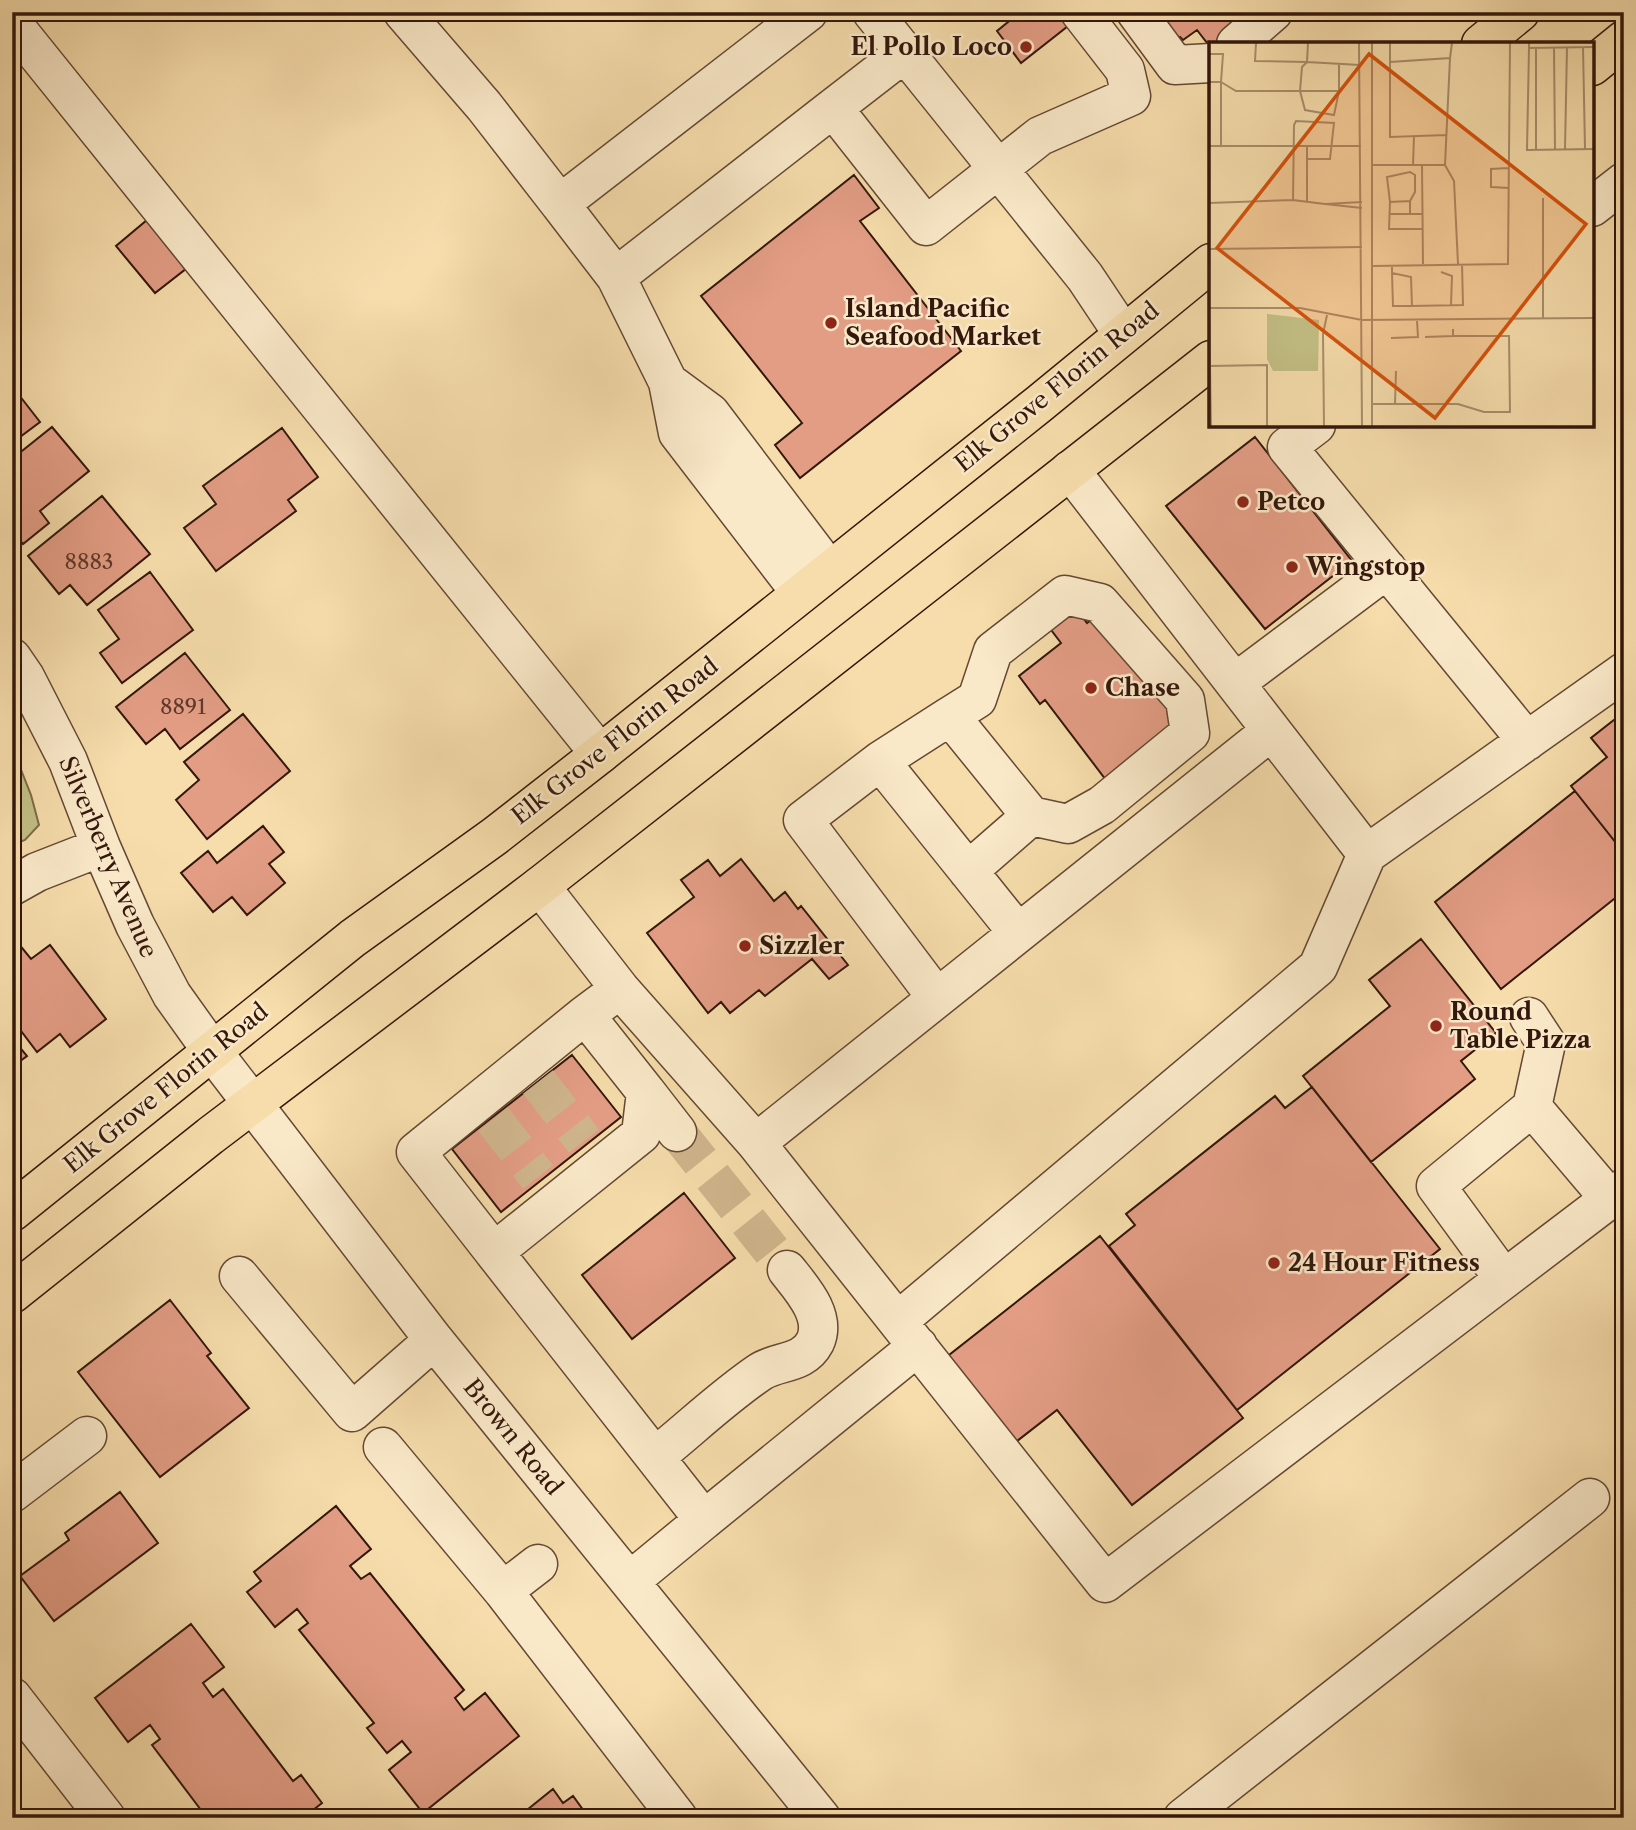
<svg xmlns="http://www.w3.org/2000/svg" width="1636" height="1830" font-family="'Libre Caslon Text',serif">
	<rect width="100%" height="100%" fill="#f7ddac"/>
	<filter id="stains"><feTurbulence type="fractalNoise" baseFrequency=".00286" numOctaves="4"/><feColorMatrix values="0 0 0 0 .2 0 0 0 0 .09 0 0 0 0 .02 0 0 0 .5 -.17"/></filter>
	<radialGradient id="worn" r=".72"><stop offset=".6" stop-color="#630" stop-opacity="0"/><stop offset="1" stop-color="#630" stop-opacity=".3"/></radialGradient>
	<path fill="#c3bf85" stroke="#7b6b48" stroke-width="2" d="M12 747 31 795 39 825 25 840 12 845Z"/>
	<path fill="#e39d85" stroke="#33170c" stroke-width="2" d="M1001 12H1057L1068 26 1021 63 997 31 1008 22Z
		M1156 12H1247L1222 44H1211V48L1197 30 1183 40 1180 37 1177 39Z
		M854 175 879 208 860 221 961 351 800 478 775 445 802 423 701 296Z
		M147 220 187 268 155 293 116 246Z
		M12 386 40 422 12 443Z
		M52 427 89 471 40 511 49 523 23 544 12 531V459Z
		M282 428 318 477 288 500 296 511 216 571 184 528 216 504 203 486Z
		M1255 437 1352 561 1265 629 1166 506Z
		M102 496 150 554 87 605 70 585 59 594 28 556Z
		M150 572 193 630 122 683 100 653 119 639 98 610Z
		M1075 607 1087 623 1091 620 1176 716 1174 727 1106 780 1045 700 1040 704 1019 676 1061 643 1042 618Z
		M185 653 230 710 180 749 165 729 146 744 116 707Z
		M1624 712V853L1571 786 1607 757 1591 738Z
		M243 714 290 771 207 839 176 800 199 780 184 762Z
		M1575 791 1624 853V891L1501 989 1435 902Z
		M263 826 284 852 269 864 285 883 247 915 232 897 213 912 181 873 208 851 217 863Z
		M741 859 774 901 785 892 798 909 801 906 848 965 829 979 812 959 765 996 759 990 730 1013 721 1002 708 1013 647 933 694 897 681 880 708 860 720 876Z
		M1421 939 1496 1033 1461 1061 1475 1079 1371 1162 1303 1076 1390 1006 1369 980Z
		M18 943 31 959 50 945 106 1019 70 1047 60 1034 37 1052 12 1019V947Z
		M12 1038 27 1056 12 1067Z
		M572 1055 621 1117 501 1212 452 1149Z
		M1312 1087 1440 1249 1237 1410 1109 1246 1135 1225 1126 1214 1275 1096 1285 1108Z
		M684 1193 735 1258 632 1339 582 1275Z
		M1100 1236 1243 1418 1132 1505 1057 1410 1012 1445 944 1359Z
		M170 1300 211 1353 207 1356 249 1408 160 1477 78 1372Z
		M120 1492 158 1543 54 1621 20 1576 69 1540 65 1533Z
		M336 1506 371 1549 350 1566 361 1579 370 1573 464 1690 455 1698 464 1710 485 1693 519 1736 423 1813 389 1770 411 1752 402 1741 387 1753 367 1728 374 1723 299 1630 308 1623 297 1609 275 1627 247 1592 261 1581 254 1572Z
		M191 1624 224 1667 203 1683 213 1697 223 1689 293 1781 301 1775 322 1803 308 1814 311 1818H207L152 1745 160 1739 150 1725 128 1742 95 1698Z
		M553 1789 563 1803 573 1796 589 1818H517Z"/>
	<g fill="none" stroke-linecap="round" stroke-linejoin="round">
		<path stroke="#d0b58c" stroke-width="38" stroke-dasharray="38 19" stroke-linecap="butt" d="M538 1082 584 1141
			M493 1119 538 1177
			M677 1132 787 1270"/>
		<defs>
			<path id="minor" d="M403 12 484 106 560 204
				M872 12 1085 277 1123 334
				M1136 12 1175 65 1211 63
				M12 23 600 754
				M1236 44 1273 12
				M904 53 833 108 926 226 1040 136 1131 96 1125 70 1080 12
				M1592 207 1624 182
				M616 277 833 108
				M668 382 616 277 560 204 808 12
				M1316 425 1287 447 1527 741
				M1070 470 1367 854
				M801 593 678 433 668 382 710 413 829 570
				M12 658 25 677 68 761 101 847 135 925 172 995 212 1051 434 1340 821 1818
				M1235 683 1387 569
				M950 716 977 699 993 651 1065 595 1100 603 1185 700 1190 733 1102 805 1068 824 1031 816
				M880 761 1018 933
				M12 886 37 872 101 847
				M540 886 620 989 756 1143 1105 1583 1624 1188
				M620 989 585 1015 646 1092 641 1134 494 1252 704 1520 918 1346
				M937 998 803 820 880 761 950 716 1031 816 968 871
				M1529 1017 1546 1043 1532 1107
				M646 1092 677 1132
				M756 1143 1271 731
				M494 1252 416 1152 585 1015
				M239 1276 352 1412 434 1340
				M1504 1279 1436 1186 1532 1107 1610 1199
				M898 1321 1318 967 1367 854 1624 672
				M383 1447 503 1591 538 1564
				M655 1457C690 1429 723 1397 760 1372 778 1360 803 1365 815 1342 827 1316 802 1289 787 1270
				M12 1493 87 1436
				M630 1581 704 1520
				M503 1591 678 1818
				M12 1697 106 1818
				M1183 1818 1590 1498"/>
			<path id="major" d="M1481 44 1520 12
				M1592 66 1624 40
				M12 1212 353 938 495 836 600 754 1039 404 1211 263
				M12 1294 210 1136 540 886 1211 360"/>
		</defs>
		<use href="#minor" stroke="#644834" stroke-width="41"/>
		<use href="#major" stroke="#33170c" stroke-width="41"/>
		<use href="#minor" stroke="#fae9c9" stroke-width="38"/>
		<use href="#major" stroke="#f7ddac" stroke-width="38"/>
	</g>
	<g fill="#8f2418" stroke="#fae9c9" stroke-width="2.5">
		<circle cx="1026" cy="47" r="7"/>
		<circle cx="831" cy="323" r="7"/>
		<circle cx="1243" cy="502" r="7"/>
		<circle cx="1292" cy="567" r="7"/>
		<circle cx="1091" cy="688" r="7"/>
		<circle cx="745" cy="946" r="7"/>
		<circle cx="1436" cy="1026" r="7"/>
		<circle cx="1274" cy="1263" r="7"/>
	</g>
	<g text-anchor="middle" stroke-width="5" stroke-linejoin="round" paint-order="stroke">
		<g font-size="21" fill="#5f382a">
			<text x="89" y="569">8883</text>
			<text x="183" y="714">8891</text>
		</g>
		<g font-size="24" font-weight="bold" fill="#33170c" stroke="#fae9c9" text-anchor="start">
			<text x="1012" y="55" text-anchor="end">El Pollo Loco</text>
			<text x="845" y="317">Island Pacific<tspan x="845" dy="28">Seafood Market</tspan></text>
			<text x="1257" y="510">Petco</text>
			<text x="1306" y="575">Wingstop</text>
			<text x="1105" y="696">Chase</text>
			<text x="759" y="954">Sizzler</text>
			<text x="1450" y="1020">Round<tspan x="1450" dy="28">Table Pizza</tspan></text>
			<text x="1288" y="1271">24 Hour Fitness</text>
		</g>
		<g font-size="24" fill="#33170c" stroke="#fae9c9">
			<text transform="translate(1057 387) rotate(-39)" y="8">Elk Grove Florin Road</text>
			<text transform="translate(615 741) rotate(-38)" y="8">Elk Grove Florin Road</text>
			<text transform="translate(108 857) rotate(67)" y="8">Silverberry Avenue</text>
			<text transform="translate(166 1088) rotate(-39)" y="8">Elk Grove Florin Road</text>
			<text transform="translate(513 1437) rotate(51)" y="8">Brown Road</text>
		</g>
	</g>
	<g transform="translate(1209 42)">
		<rect width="385" height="385" fill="#f7ddac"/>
		<path d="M58 272 110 278 109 329H64L58 317Z" fill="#c3bf85"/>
		<path fill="none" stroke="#a98e6c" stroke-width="2" d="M47 1 46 19 98 20 99 1M150 1 153 384M163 1V384M181 1V95L238 93M320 1V6L385 5M345 5 346 108M374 5 376 107M320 6 318 108 385 107M327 6V108M0 12H14L12 40H0M241 16 236 123 245 139 249 222M98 20 151 23M181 20 241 16 243 1M130 23V49H91L96 68 125 73 130 49M12 40 27 49H91L93 25 98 20M0 104H152M12 104V40M98 104V117H121L125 81 87 79 85 83 84 158 116 162M356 107 358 5M163 123H236M204 123 205 94M213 123 214 222M300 146 282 145V127L300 126M334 156V277M98 159V117M153 160 116 162 153 166M181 160 178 135 201 130 206 133V150L201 159M0 161 84 158M180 172H214M201 172V159L181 160 180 187H214M0 207 153 205M164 224 299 222 301 1M183 224V231L202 235 203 264 254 263 253 222M232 230 243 234 242 263M183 231 184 264H203M0 266H91L153 278 385 276M0 266 2 384M216 295 244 294V287M182 296 209 295 208 279M1 324 58 323V384M164 362H249L275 370H301L300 294H244M186 362 187 329M115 384 114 292 118 273"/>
		<path fill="#d6520c" fill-opacity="0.15" stroke="#d6520c" stroke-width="3.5" d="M160 12 377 182 226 376 8 206Z"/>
		<rect width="385" height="385" fill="none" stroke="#33170c" stroke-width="3.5"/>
	</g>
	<rect width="1636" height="1830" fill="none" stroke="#f7ddac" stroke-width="42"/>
	<rect x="14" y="14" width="1608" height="1802" fill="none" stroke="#33170c" stroke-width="3.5"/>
	<rect x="21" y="21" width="1594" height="1788" fill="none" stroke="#33170c" stroke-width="2"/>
	<rect width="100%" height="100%" filter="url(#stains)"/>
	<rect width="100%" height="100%" fill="url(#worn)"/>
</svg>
